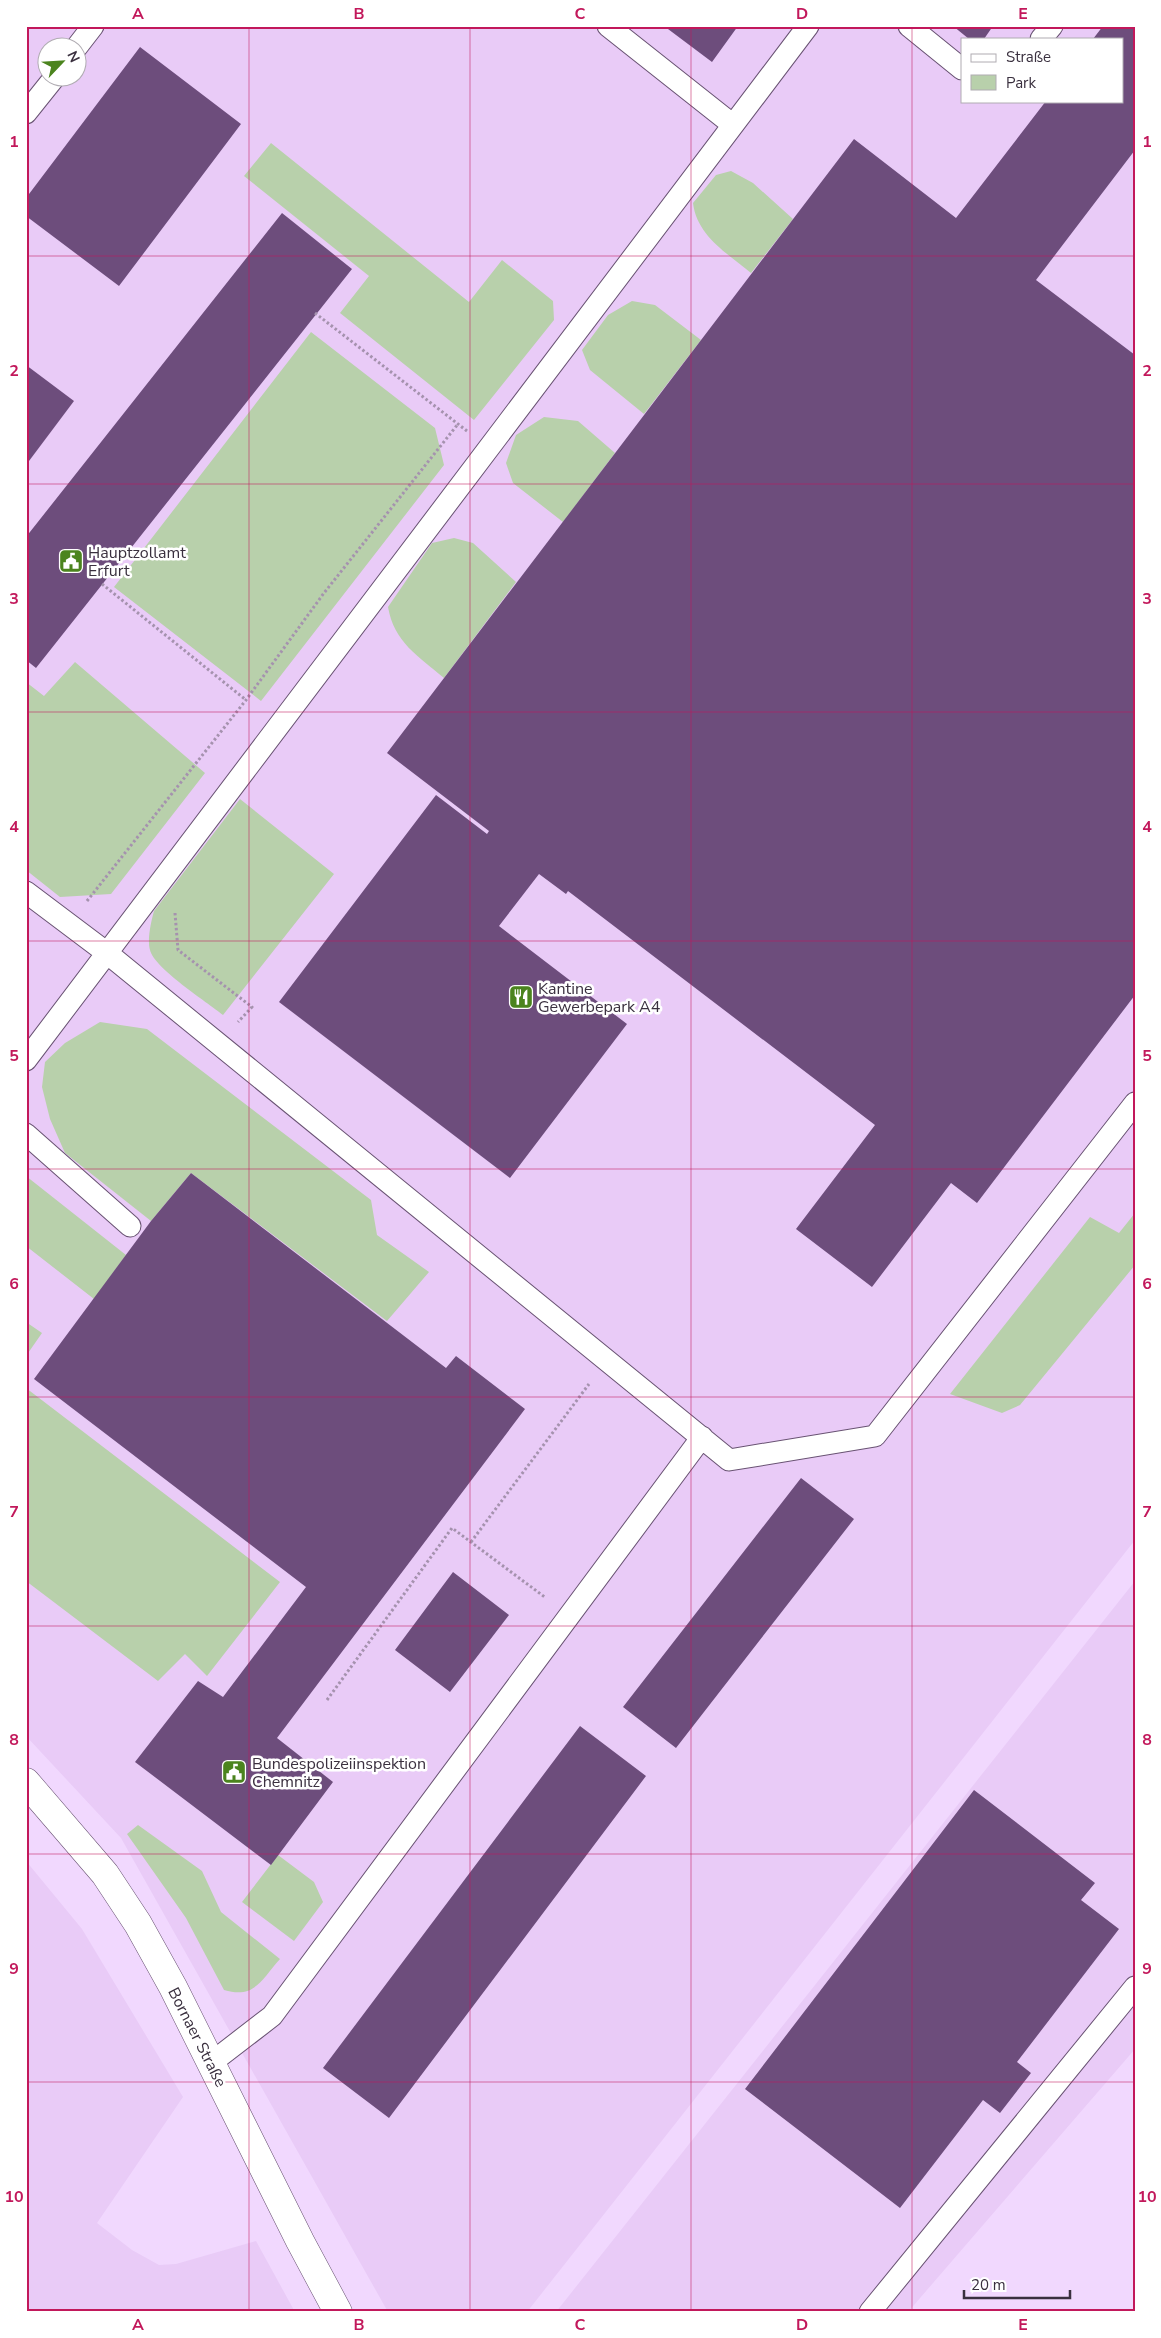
<svg xmlns="http://www.w3.org/2000/svg" width="1161" height="2338" font-family="'Nunito Sans',sans-serif">
	<rect width="100%" height="100%" fill="#f1d8fe"/>
	<path fill="#e9cbf7" fill-rule="evenodd" d="M26 26H1135V1540L527 2312H388L121 1838 26 1736ZM962 39H1122V101H962ZM48 48H78V78H48Z
		M1135 1581V2049L908 2312H556Z
		M26 1861 82 1929 183 2097 97 2223 132 2250 159 2265 176 2264 256 2241 295 2312H26Z"/>
	<path fill="#b8d0ab" d="M271 143 469 302 502 260 553 301 554 320 474 420 340 313 369 276 244 176Z
		M731 171 753 183 793 219 751 273C727 253 697 236 693 203L716 175Z
		M632 301 655 305 701 340 644 414 590 370 582 350 608 315Z
		M311 332 435 428 444 465 261 701 114 587Z
		M544 417 578 421 615 453 563 522 513 483 506 463 516 435Z
		M454 538 473 543 516 582 444 678C418 656 394 642 388 607L432 543Z
		M75 662 205 773 111 894 60 897 26 870V682L44 696Z
		M240 799 334 874 223 1015C207 1002 154 968 150 950 147 940 151 922 154 911Z
		M100 1022 147 1029 371 1200 377 1235 429 1272 387 1321 191 1173 151 1221 65 1153 50 1119 42 1087 45 1062 65 1043Z
		M26 1176 126 1255 94 1299 26 1246Z
		M1135 1213V1265L1020 1405 1002 1413 950 1394 1090 1217 1119 1233Z
		M26 1322 42 1333 26 1356Z
		M26 1388 280 1582 207 1676 185 1654 158 1681 26 1581Z
		M138 1825 202 1871 221 1912 280 1959C261 1980 255 1999 224 1990L186 1918 127 1834Z
		M278 1855 314 1882 323 1902 294 1941 242 1902Z"/>
	<path fill="#6d4d7c" d="M664 26H738L712 62Z
		M953 26H993L984 39H969Z
		M1103 26H1135V150L1036 280 1135 355V995L977 1203 951 1183 872 1287 796 1229 875 1125 568 891 566 894 539 874 499 926 627 1024 510 1178 279 1002 436 795 487 834 489 831 387 753 854 139 956 218 1046 101H1122V39H1093Z
		M140 47 241 124 119 286 26 216V198Z
		M282 213 352 269 36 668 26 660V537Z
		M26 365 74 401 26 465Z
		M191 1173 446 1368 456 1356 525 1409 277 1738 333 1782 271 1865 135 1762 198 1681 223 1697 306 1587 34 1379 151 1221Z
		M801 1478 854 1519 676 1748 623 1707Z
		M453 1572 509 1615 450 1692 395 1650Z
		M580 1726 646 1776 389 2118 323 2068Z
		M974 1790 1095 1883 1081 1900 1119 1929 1017 2062 1031 2073 1000 2113 983 2100 900 2208 745 2089Z"/>
	<g fill="none" stroke-linecap="round" stroke-linejoin="round">
		<defs>
			<path id="service" d="M608 26 733 125
				M909 26 962 69
				M1041 39 1052 26
				M76 48 93 26
				M26 113 54 78
				M26 892 107 953 729 1460 875 1436 1135 1103
				M26 1060 808 26
				M26 1134 130 1226
				M211 2063 272 2016 702 1437
				M870 2312 1135 1987"/>
			<path id="secondary" d="M26 1782 105 1874 138 1924 173 1987 300 2241 338 2312"/>
		</defs>
		<use href="#service" stroke="#685272" stroke-width="23"/>
		<use href="#secondary" stroke="#685272" stroke-width="29"/>
		<path stroke="#a592ae" stroke-width="3" stroke-dasharray="2.5 2.5" stroke-linecap="butt" d="M315 313 467 431
			M102 584 246 700
			M87 901 246 700 324 593 458 424
			M175 913 178 950 252 1007 238 1022
			M471 1542 589 1384
			M327 1700 452 1528 546 1598"/>
		<use href="#service" stroke="#fff" stroke-width="21"/>
		<use href="#secondary" stroke="#fff" stroke-width="28"/>
	</g>
	<path fill="none" stroke="#c2185b" stroke-width="1" stroke-opacity="0.55" d="M249 26V2312M470 26V2312M691 26V2312M912 26V2312M26 256H1135M26 484H1135M26 712H1135M26 941H1135M26 1169H1135M26 1397H1135M26 1626H1135M26 1854H1135M26 2082H1135"/>
	<defs>
		<symbol id="civic-square" viewBox="-11 -11 22 22"><rect x="-9" y="-9" width="18" height="18" rx="4" fill="#4b841e" stroke="#fff"/><path d="M-.6-6.5H3V-4.5H.6V-3L4-1V1h2V6H-6V1h2V-1L-.6-3ZM-1.2 2.5V6h2.4V2.5Z" fill="#fff"/></symbol>
		<symbol id="restaurant-square" viewBox="-11 -11 22 22"><rect x="-9" y="-9" width="18" height="18" rx="4" fill="#4b841e" stroke="#fff"/><path d="M-5-6h1v4h1v-4h1v4h1v-4h1v5L-1.5 .5V6h-2V.5L-5-1ZM5-6V6H3V1.5H1.5Q1.5-4 5-6Z" fill="#fff"/></symbol>
	</defs>
	<g fill-rule="evenodd">
		<use href="#civic-square" x="57" y="547" width="28" height="28"/>
		<use href="#restaurant-square" x="507" y="983" width="28" height="28"/>
		<use href="#civic-square" x="220" y="1758" width="28" height="28"/>
	</g>
	<g text-anchor="middle" stroke-width="5" stroke-linejoin="round" paint-order="stroke">
		<g font-size="16" fill="#3a303f" stroke="#fff" text-anchor="start">
			<text x="88" y="558">Hauptzollamt<tspan x="88" dy="18">Erfurt</tspan></text>
			<text x="538" y="994">Kantine<tspan x="538" dy="18">Gewerbepark A4</tspan></text>
			<text x="252" y="1769">Bundespolizeiinspektion<tspan x="252" dy="18">Chemnitz</tspan></text>
		</g>
		<g font-size="16" fill="#3a303f" stroke="#fff">
			<text transform="translate(198 2037) rotate(63)" y="6">Bornaer Straße</text>
		</g>
	</g>
	<rect width="1161" height="2338" fill="none" stroke="#ffffff" stroke-width="55"/>
	<rect x="961" y="38" width="162" height="65" fill="#ffffff" stroke="#b0acb2"/>
	<rect x="971" y="54" width="25" height="8" fill="#ffffff" stroke="#b0acb2"/>
	<text x="1006" y="62" font-size="15" fill="#3a303f">Straße</text>
	<rect x="971" y="75" width="25" height="15" fill="#b8d0ab" stroke="#b0acb2"/>
	<text x="1006" y="88" font-size="15" fill="#3a303f">Park</text>
	<g transform="translate(62 62) rotate(65)"><circle r="24" fill="#ffffff" stroke="#b0acb2"/>
	<path d="M0-4L9 19L0 12L-9 19Z" fill="#4b841e"/>
	<text y="-8" font-size="14" font-weight="bold" text-anchor="middle" fill="#3a303f">N</text>
	</g>
	<path d="M964 2290v8h106v-8" fill="none" stroke="#3a303f" stroke-width="2.5"/>
	<text x="971" y="2290" font-size="15" fill="#3a303f" stroke="#ffffff" stroke-width="4" paint-order="stroke">20 m</text>
	<rect x="28" y="28" width="1106" height="2282" fill="none" stroke="#c2185b" stroke-width="2"/>
	<g font-size="16" text-anchor="middle" font-weight="bold" fill="#c2185b">
		<text x="138" y="19">A</text>
		<text x="359" y="19">B</text>
		<text x="580" y="19">C</text>
		<text x="802" y="19">D</text>
		<text x="1023" y="19">E</text>
		<text x="14" y="147">1</text>
		<text x="1147" y="147">1</text>
		<text x="14" y="376">2</text>
		<text x="1147" y="376">2</text>
		<text x="14" y="604">3</text>
		<text x="1147" y="604">3</text>
		<text x="14" y="832">4</text>
		<text x="1147" y="832">4</text>
		<text x="14" y="1061">5</text>
		<text x="1147" y="1061">5</text>
		<text x="14" y="1289">6</text>
		<text x="1147" y="1289">6</text>
		<text x="14" y="1517">7</text>
		<text x="1147" y="1517">7</text>
		<text x="14" y="1745">8</text>
		<text x="1147" y="1745">8</text>
		<text x="14" y="1974">9</text>
		<text x="1147" y="1974">9</text>
		<text x="14" y="2202">10</text>
		<text x="1147" y="2202">10</text>
		<text x="138" y="2330">A</text>
		<text x="359" y="2330">B</text>
		<text x="580" y="2330">C</text>
		<text x="802" y="2330">D</text>
		<text x="1023" y="2330">E</text>
	</g>
</svg>
